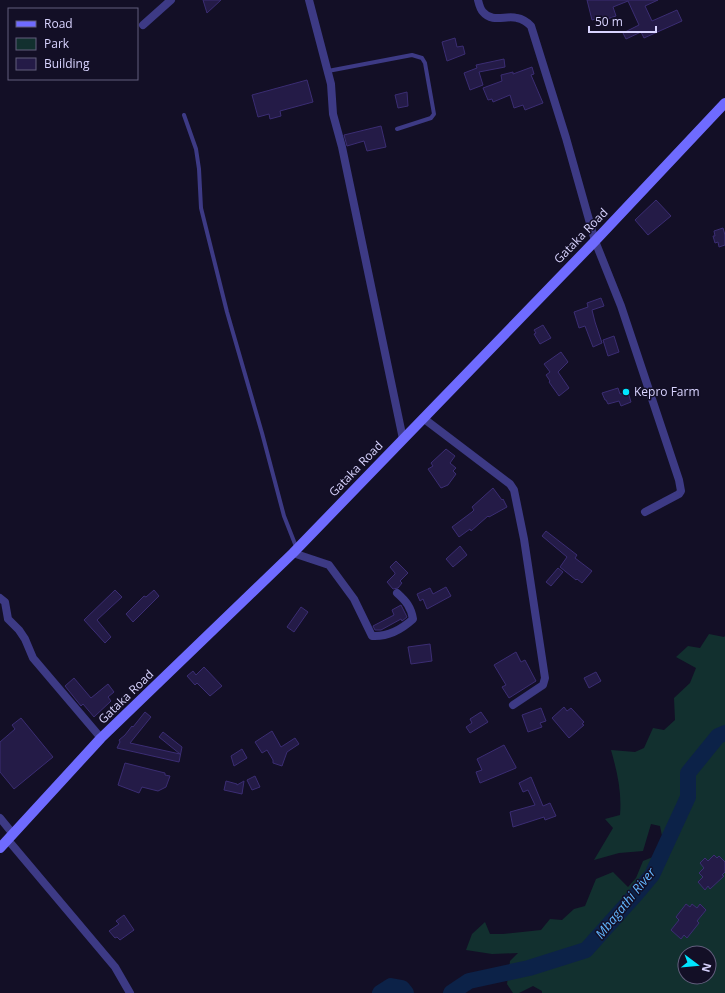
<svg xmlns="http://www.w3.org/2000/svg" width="725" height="993" font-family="'Open Sans',sans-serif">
	<rect width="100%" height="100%" fill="#130f26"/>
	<path fill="#12302f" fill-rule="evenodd" d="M709 634 724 637 725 636V993H542V991L533 986 519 993H513L507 984 510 961 518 953 492 954 466 950 472 934 485 922 490 934H503L541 930 550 919 562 920 574 909 585 906 596 879 613 872 628 887 636 878 643 861 670 850 662 836 660 826 651 824 643 851 619 853 594 860 613 828 605 819 620 815C622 792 617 771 611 750L635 752 644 748 653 728 664 730 675 720 674 698 690 683 696 668 676 657 688 646 700 648ZM685 953H709V977H685Z"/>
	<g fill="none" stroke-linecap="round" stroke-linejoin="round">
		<path stroke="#0c2248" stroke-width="16" d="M380 993 391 986 402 988 406 993
			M451 993 469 981 529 968 586 950 637 893 652 875 688 797V773L718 736 725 733"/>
	</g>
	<path fill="#241b47" stroke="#3b2d73" d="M203 0H221L207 13Z
		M587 0H658L645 6 652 21 677 10 682 21 644 38 641 32 626 39 623 33 639 25 628 1 613 7 616 16 604 20 603 17 592 20Z
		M455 38 457 47 463 46 465 54 447 61 442 42Z
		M504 59 505 67 479 72 483 85 470 90 464 73 477 68 476 65Z
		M532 67 534 74 531 75 543 103 525 110 523 105 514 108 510 95 493 102 492 99 488 100 483 88 502 81 501 75 513 72V74Z
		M307 80 313 102 280 111 281 116 270 119 269 114 258 117 252 95Z
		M407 92 408 106 398 108 395 95Z
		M381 126 386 147 367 151 364 141 347 146 344 135Z
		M656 200 671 216 648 235 635 220Z
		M723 228 725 235V245L719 247 718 242 715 243 713 236H715L714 231Z
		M601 298 604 306 592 310 595 322 602 343 593 347 585 326 579 328 574 312 588 307 587 303Z
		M543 325 551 338 540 344 534 334 536 333 534 330Z
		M614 336 619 352 608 356 603 340Z
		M561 352 568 362 558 372 569 388 559 396 549 382 550 381 546 375 550 372 544 364Z
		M618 388 620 394 628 392 631 402 621 406 619 401 608 404 606 400H605L602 393Z
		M446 449 455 456 450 463 456 468 453 471 456 474 448 485 441 488 428 469 433 466 431 463Z
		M493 488 502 500 503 499 507 507 489 517 488 516 471 531 470 529 459 537 452 527 472 512 474 510 472 507Z
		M546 531 577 555 575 558 592 571 582 583 577 579 576 580 560 567 567 557 542 536Z
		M460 546 467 555 453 567 446 559Z
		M396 561 408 573 400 581 402 583 398 588 393 589 387 582 395 574V573L390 567Z
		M558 568 563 572 551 586 546 582Z
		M446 587 451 596 427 609 423 599 420 601 417 594 430 588 433 594Z
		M115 590 122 597 97 620 111 637 105 643 84 620Z
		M154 590 159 596 133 622 126 614 144 596 146 597Z
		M401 605 407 617 402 621 401 619 381 630H375L373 626 394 615 392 610Z
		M301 607 308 612 294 632 287 627Z
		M430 644 432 661 411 664 408 647Z
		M516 652 521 662 525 660 536 681 509 698 502 687 506 685 494 665Z
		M204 667 222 686 210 696 197 683 195 685 187 676 193 671 196 675Z
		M596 672 601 681 589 688 584 678Z
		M74 678 91 698 108 684 114 692 108 697 111 701 94 717 83 704 81 706 65 686Z
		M564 707 567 711 571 708 584 722 582 724 584 725 569 738 552 718Z
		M541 708 546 721 540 723 542 727 528 732 522 715Z
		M145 712 151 717 130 743 180 754 159 737 163 732 182 747 179 762 117 748 120 742 119 740 125 735 132 726 133 727Z
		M481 712 488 722 470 733 466 727 472 723 470 719Z
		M21 718 53 757 14 789 0 772V742L15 729 12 725Z
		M272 731 281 747 295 738 299 744 287 752 282 766 273 763V760L267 750 262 753 255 742Z
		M504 745 516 767V768L480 783 476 772 482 770 477 759Z
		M242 749 247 758 234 766 231 756Z
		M125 763 165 773V775L170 776 166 787 158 791 142 787 139 793 118 785Z
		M255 776 260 787 252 790 247 780Z
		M531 777 543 806 550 803 556 816 545 820 544 817 513 827 510 812 535 805 528 790 523 792 519 783Z
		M226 781 237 784V785L244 781 242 794 224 790Z
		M714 855 717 858 719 856 725 862V872L722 875 724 876 710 889 708 886 705 890 698 882 703 877 699 873 704 868 700 863 705 858 708 861Z
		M686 904 690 907 692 904 697 908 700 904 706 910 697 921 699 923 687 938 684 935 681 939 671 930 679 920 676 917Z
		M124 915 134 930 120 940 117 937 115 938 109 931 119 924 116 921Z"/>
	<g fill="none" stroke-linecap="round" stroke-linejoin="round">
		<path stroke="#3d3a85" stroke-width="4" d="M328 71 412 55 422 58 425 63 434 114 431 118 397 129
			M184 115 196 149 199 169 201 208 227 312 262 433 284 516 297 549"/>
		<path stroke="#3d3a85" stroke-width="8" d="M309 0 331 84 333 114 342 147 403 439
			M478 0C479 4 480 9 483 12 492 23 506 15 517 18 523 19 527 22 531 26L566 138 595 241 621 306 679 480 681 491 679 494 645 512
			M143 25 171 0
			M423 418 510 484 514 490 524 539 545 678 543 685 513 705
			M293 553 329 565 354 599 372 636C387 637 402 629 413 619 411 607 406 601 397 593
			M0 598 5 602 8 619 19 630 25 639 33 658 101 738
			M0 818 13 834
			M8 840 115 967 130 993"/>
		<path stroke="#6f6bff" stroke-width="10" d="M0 848 101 738 293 553 595 241 725 103"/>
	</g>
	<circle fill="#00e5ff" stroke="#130f26" stroke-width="1.5" cx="626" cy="392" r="4"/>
	<g text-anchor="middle" stroke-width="3" stroke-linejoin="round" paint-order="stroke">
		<g font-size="12" fill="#d9d4ff" stroke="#130f26">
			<text transform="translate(581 236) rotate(-46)" y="4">Gataka Road</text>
			<text transform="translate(356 469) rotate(-46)" y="4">Gataka Road</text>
			<text transform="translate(126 697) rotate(-44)" y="4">Gataka Road</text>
		</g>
		<g font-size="12" fill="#d9d4ff" stroke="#130f26" text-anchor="start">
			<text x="634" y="396">Kepro Farm</text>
		</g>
		<g font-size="13" font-style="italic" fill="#62b6ff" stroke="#130f26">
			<text transform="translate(625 903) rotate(-51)" y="5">Mbagathi River</text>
		</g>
	</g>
	<rect x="8" y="8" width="130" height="72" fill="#130f26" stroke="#625e7d"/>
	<rect x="16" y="21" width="20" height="6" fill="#6f6bff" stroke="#625e7d"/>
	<text x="44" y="28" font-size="12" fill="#d9d4ff">Road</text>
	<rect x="16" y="38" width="20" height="12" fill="#12302f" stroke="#625e7d"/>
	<text x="44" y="48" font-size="12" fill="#d9d4ff">Park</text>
	<rect x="16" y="58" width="20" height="12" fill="#241b47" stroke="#625e7d"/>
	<text x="44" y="68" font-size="12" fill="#d9d4ff">Building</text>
	<g transform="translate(697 965) rotate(106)"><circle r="19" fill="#130f26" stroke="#625e7d"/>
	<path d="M0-3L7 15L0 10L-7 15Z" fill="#00e5ff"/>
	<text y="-6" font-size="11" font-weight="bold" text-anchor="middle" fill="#d9d4ff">N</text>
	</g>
	<path d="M589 26v6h67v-6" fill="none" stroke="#d9d4ff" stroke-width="2"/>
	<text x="595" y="26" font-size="12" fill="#d9d4ff" stroke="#130f26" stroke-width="3" paint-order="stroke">50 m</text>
</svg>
